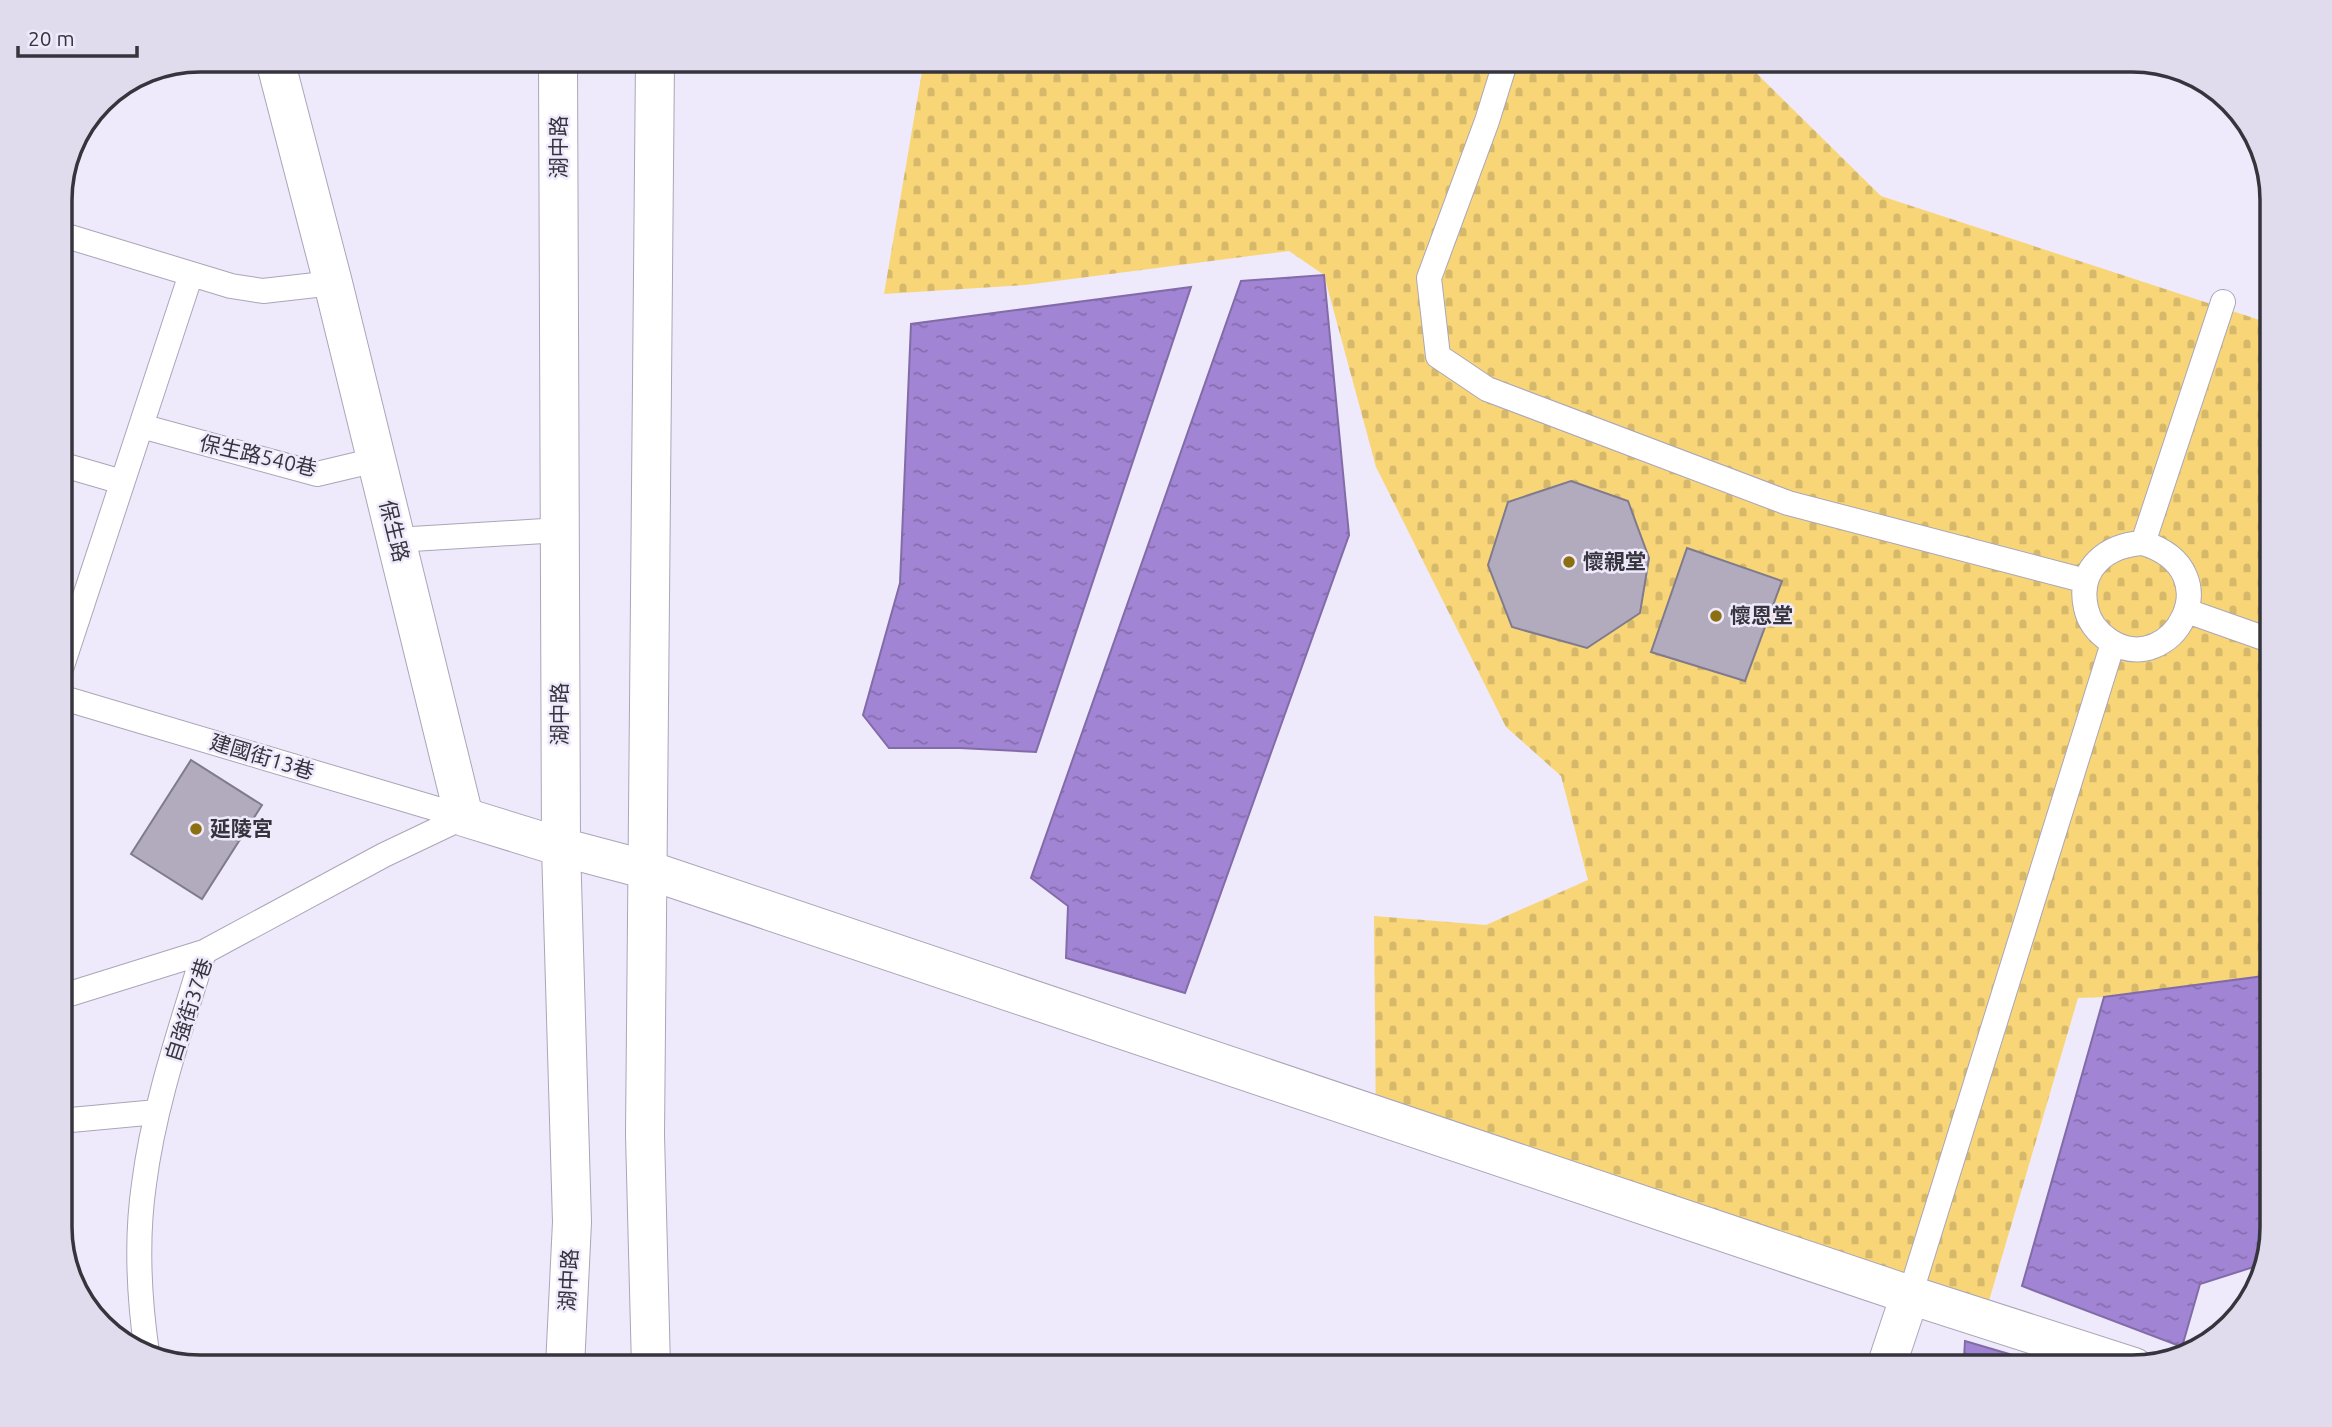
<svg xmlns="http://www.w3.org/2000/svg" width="2332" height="1427" font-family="Ubuntu,'Noto Sans TC',sans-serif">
	<defs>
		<pattern id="cemetery-stones" width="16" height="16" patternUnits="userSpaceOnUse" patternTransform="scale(1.75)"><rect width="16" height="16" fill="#f8d678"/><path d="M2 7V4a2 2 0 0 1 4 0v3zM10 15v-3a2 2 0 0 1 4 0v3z" fill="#d5b869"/></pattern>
		<pattern id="water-ripples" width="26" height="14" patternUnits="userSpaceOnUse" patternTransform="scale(1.75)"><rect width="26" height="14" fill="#a284d5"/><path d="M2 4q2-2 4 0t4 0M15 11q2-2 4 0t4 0" fill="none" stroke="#856dae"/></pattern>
	</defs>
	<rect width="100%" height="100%" fill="#efe9fc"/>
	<path fill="url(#cemetery-stones)" d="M924 60H1743L1881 196 2272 324V991L2078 998 1981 1328 1376 1132 1374 916 1486 925 1588 880 1561 776 1506 727 1376 467 1324 275 1289 251 1025 285 884 294Z"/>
	<path fill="url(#water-ripples)" stroke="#826ca7" stroke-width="2" d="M1324 275 1349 535 1185 993 1066 958 1068 906 1031 878 1241 281Z
		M1191 287 1036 752 960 748H889L863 715 900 583 911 324Z
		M2272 975V1227L2263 1264 2200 1284 2182 1347 2022 1286 2104 997Z
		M1965 1341 2053 1367H1911L1923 1362 1964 1358Z"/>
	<path fill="#b1abbd" stroke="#807b8c" stroke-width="2" d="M1571 481 1628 501 1649 558 1640 613 1587 648 1512 627 1488 565 1508 502Z
		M1687 548 1782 581 1745 681 1651 652Z
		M191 760 262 805 202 899 131 854Z"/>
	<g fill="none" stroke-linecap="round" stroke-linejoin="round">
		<defs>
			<path id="lane" d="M1506 60 1487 121 1429 278 1438 356 1487 389 1788 503 2086 581
				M60 234 231 286 263 291 333 283
				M141 426 317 474 376 460
				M60 464 122 482
				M396 540 560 530
				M2143 543C2234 571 2171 680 2110 641 2098 633 2089 623 2086 608 2077 568 2107 545 2143 543L2223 302
				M2187 611 2272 641
				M60 672 191 274
				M60 697 464 817
				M60 997 204 952
				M60 1121 157 1112
				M1910 1295 2113 643
				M147 1353C139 1298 136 1239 144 1184 154 1105 181 1028 204 952L384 855 464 817"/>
			<path id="street" d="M275 60 333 283 464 817 561 847 648 870 1910 1295 2134 1367
				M1886 1367 1910 1295"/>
			<path id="secondary" d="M558 60 561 847 572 1222 565 1367
				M651 1367 645 1135 655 60"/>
		</defs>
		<use href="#lane" stroke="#aba5b7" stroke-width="26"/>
		<use href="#street" stroke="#aba5b7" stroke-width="40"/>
		<use href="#secondary" stroke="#aba5b7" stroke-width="40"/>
		<use href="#lane" stroke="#fff" stroke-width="24"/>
		<use href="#street" stroke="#fff" stroke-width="38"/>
		<use href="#secondary" stroke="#fff" stroke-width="38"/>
	</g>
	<g fill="#8b6f11" stroke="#efe9fc" stroke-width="2.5">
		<circle cx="1569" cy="562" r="7"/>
		<circle cx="1716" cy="616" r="7"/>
		<circle cx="196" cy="829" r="7"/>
	</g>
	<g text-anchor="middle" stroke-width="5" stroke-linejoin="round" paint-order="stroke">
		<g font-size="21" fill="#36343c" stroke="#efe9fc">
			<text transform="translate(559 147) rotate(-90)" y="7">湖中路</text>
			<text transform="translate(258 456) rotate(13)" y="7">保生路540巷</text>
			<text transform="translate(394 531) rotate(76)" y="7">保生路</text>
			<text transform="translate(560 714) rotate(-90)" y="7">湖中路</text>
			<text transform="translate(262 757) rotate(17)" y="7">建國街13巷</text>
			<text transform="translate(189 1010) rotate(-72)" y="7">自強街37巷</text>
			<text transform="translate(569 1280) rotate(-87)" y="7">湖中路</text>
		</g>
		<g font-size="21" font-weight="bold" fill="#36343c" stroke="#efe9fc" text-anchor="start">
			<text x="1583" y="569">懷親堂</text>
			<text x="1730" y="623">懷恩堂</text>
			<text x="210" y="836">延陵宮</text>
		</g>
	</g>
	<path d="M0 0H2332V1427H0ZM200 72H2132A128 128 0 0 1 2260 200V1227A128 128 0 0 1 2132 1355H200A128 128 0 0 1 72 1227V200A128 128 0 0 1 200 72Z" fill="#e0dbed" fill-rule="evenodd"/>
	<path fill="none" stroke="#36343c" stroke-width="3.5" d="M200 72H2132A128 128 0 0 1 2260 200V1227A128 128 0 0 1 2132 1355H200A128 128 0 0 1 72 1227V200A128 128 0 0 1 200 72Z"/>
	<path d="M18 46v10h119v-10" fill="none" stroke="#36343c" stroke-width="3.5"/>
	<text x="28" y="46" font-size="21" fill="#36343c" stroke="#efe9fc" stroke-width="5" paint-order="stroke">20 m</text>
</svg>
